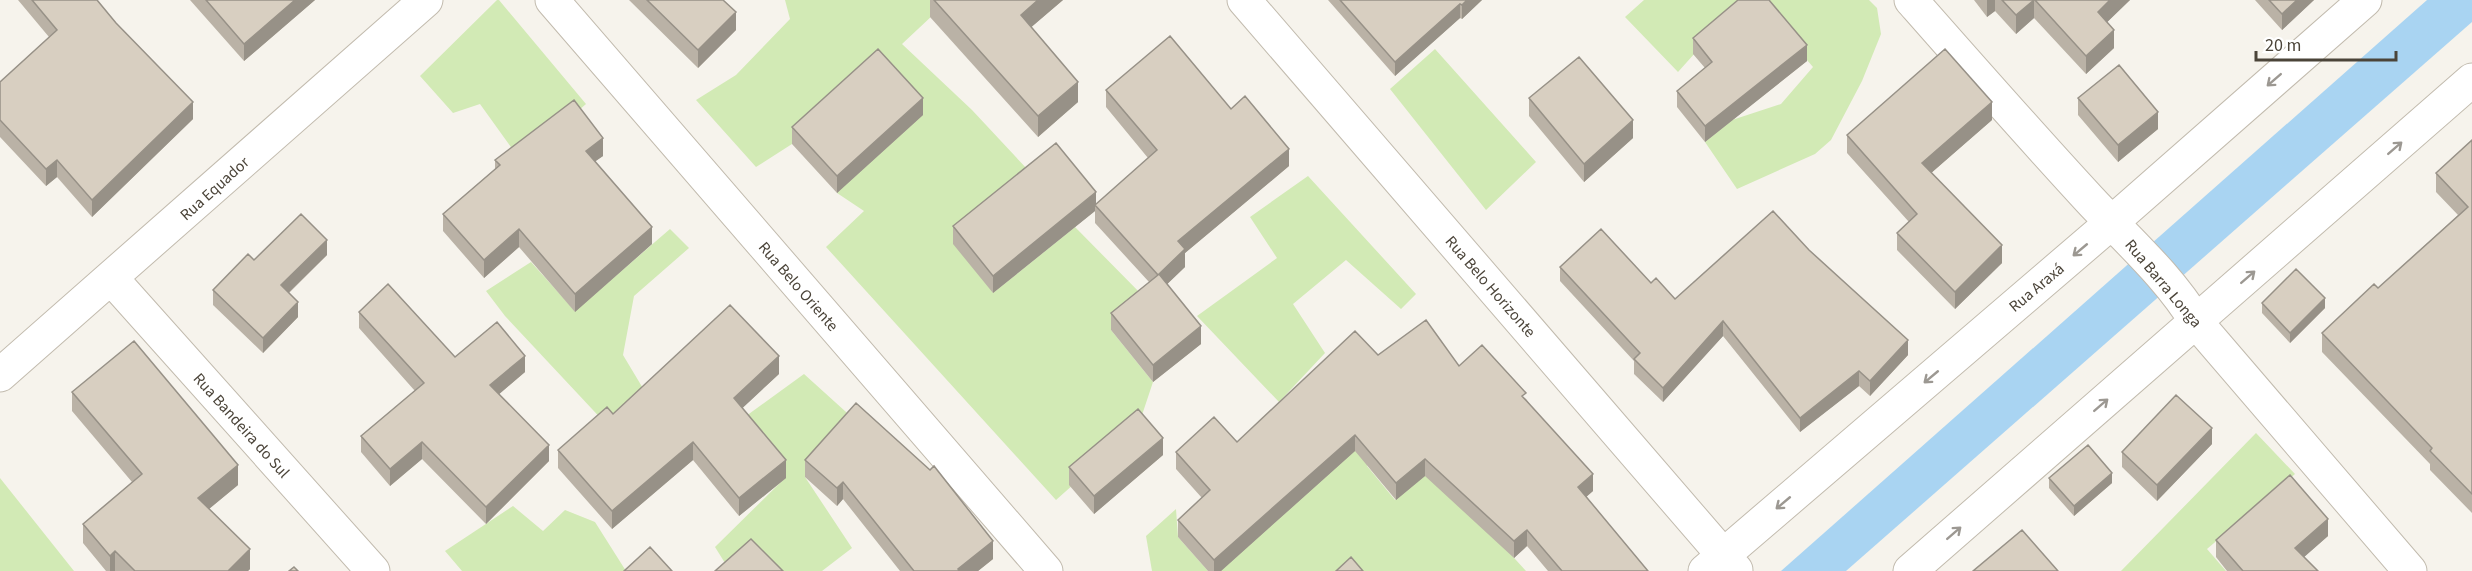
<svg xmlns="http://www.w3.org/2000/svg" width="2472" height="571" font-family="'Source Sans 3',sans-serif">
	<rect width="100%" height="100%" fill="#f6f3ec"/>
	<path fill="#d2eab5" d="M497 0H499L586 104 521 161 480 104 453 113 420 76Z
		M785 0H949L902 44 972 110 1028 170 993 293 1075 227 1148 301 1111 330 1153 382 1138 427 1056 500 826 247 864 211 837 193 877 67 792 144 756 167 696 100 736 75 790 19Z
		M1644 0H1869L1877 8 1881 34 1862 81 1831 140 1815 154 1737 189 1705 142 1732 120 1781 104 1813 67 1756 1 1704 43 1678 72 1625 17Z
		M1435 49 1536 162 1486 210 1390 89Z
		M1308 176 1416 294 1401 309 1346 260 1293 304 1325 353 1279 402 1197 316 1277 258 1250 217Z
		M670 229 689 248 634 296 623 355 644 390 607 425 505 316 486 291 531 262 575 311Z
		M804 374 856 421 805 477 852 548 822 571H730L715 547 786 477 695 453Z
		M1372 391 1367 466 1395 500 1433 469 1526 571H1221Z
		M2256 433 2295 474 2207 549 2226 571H2121Z
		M0 478 74 571H0Z
		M513 506 543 531 565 510 595 522 626 571H462L445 551Z
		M1176 509 1178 537 1208 571H1152L1146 536Z"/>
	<path fill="#a9d4f2" d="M2427 0H2472V22L1846 571H1781Z"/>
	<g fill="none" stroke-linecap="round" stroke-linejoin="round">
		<defs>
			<path id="street" d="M552 0 1046 571
				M1244 0 1736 570
				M1911 0C1970 67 2028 133 2089 199 2126 239 2168 275 2197 323L2410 571
				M112 279 373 571
				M0 375 426 0
				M1705 571 2111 223 2365 0
				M1910 571 2472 80"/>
		</defs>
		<use href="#street" stroke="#c2bbae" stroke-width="35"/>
		<use href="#street" stroke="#fff" stroke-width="33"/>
	</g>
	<path fill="#bab2a6" d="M18 0H97L193 119 92 217 57 177 46 186 0 137V82L49 37Z
		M190 0H315L244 61Z
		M629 0H723L736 30 698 68Z
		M930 0H1063L1031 27 1078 102 1038 137 930 17Z
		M1328 0H1482L1462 19 1460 18 1395 76Z
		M1974 0H2130L2107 22 2114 48 2086 74 2034 18 2016 34 1995 11 1987 17Z
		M2255 0H2314L2282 30Z
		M1693 38 1807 61 1705 142 1677 107V91L1705 68 1693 54Z
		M1106 90 1231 109 1289 166 1185 253V267L1167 284 1201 344 1153 382 1111 330V313L1149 282 1095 223V211L993 293 953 244V226L1096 204 1148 158 1106 107Z
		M1529 98 1633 138 1584 182 1529 116Z
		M2078 98 2158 129 2118 162 2078 115Z
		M923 115 837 193 792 144V127Z
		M1992 120 1931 173 2002 263 1955 309 1897 250V233L1909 222 1847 153V135Z
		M2472 140V513L2430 470V464L2322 352V333L2378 288 2458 215 2436 192V173Z
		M603 156 595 161 652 244 575 312 519 247 484 278 443 231V214L495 169V160Z
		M327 255 289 293 298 317 263 353 213 305V290L254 260Z
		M1560 267 1651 283 1675 299 1908 355 1870 396 1859 386 1800 432 1723 336 1663 402 1634 374V361L1560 281Z
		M2262 303 2325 308 2290 343 2262 313Z
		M359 312 455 357 525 372 499 394 549 461 486 524 422 459 390 486 361 452V436L415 391 359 328Z
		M1378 355 1459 366 1526 399 1593 491 1586 497 1648 571H1548L1527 546 1514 558 1425 476 1396 500 1355 451 1221 571H1208L1178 537V520L1202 498 1176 469V452L1237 442Z
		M779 374 742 408 786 478 739 516 693 460 612 529 558 468V450L613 414Z
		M72 392 238 485 209 509 250 569 248 571H106L83 543V524L132 482 72 411Z
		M2212 444 2157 501 2122 467V452Z
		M1163 455 1094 514 1069 485V467Z
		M805 460 993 559 978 571H900L843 499 837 506 805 477Z
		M2049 478 2112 483 2074 516 2049 488Z
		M2328 536 2304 557 2318 571H2227L2216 557V540Z"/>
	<path fill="#979187" d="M295 0H315L244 61V44Z
		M1038 0H1063L1021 36V15Z
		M1467 0H1482L1462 19V5Z
		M1987 0H1995V11L1987 17Z
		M2034 0V18L2016 34V15Z
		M2110 0H2130L2098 31V12Z
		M2297 0H2314L2282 30V14Z
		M1460 4V18L1395 76V62Z
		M736 12V30L698 68V50Z
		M2114 30V48L2086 74V56Z
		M1807 45V61L1705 142V126Z
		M1078 82V102L1038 137V116Z
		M923 98V115L837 193V176Z
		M193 102V119L92 217V200Z
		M1992 102V120L1922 181V163Z
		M2158 112V129L2118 162V145Z
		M1633 120V138L1584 182V164Z
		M603 138V156L586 168V151Z
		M1289 149V166L1185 253V267L1159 292V274L1178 241Z
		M57 160V177L46 186V169Z
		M1096 192V207L1095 205V211L993 293V276Z
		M652 227V244L575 312V294Z
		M519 229V247L484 278V260Z
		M327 240V255L281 300V285Z
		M2002 245V263L1955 309V292Z
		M2325 298V308L2290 343V333Z
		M298 302V317L263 353V338Z
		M1723 321V336L1663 402V388Z
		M1201 326V344L1153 382V365Z
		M1908 340V355L1870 396V381Z
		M525 356V372L490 402V385Z
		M779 356V374L734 416V398Z
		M1859 371V386L1800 432V418Z
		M2212 428V444L2157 501V485Z
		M1355 435V451L1221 571H1214V560Z
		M1163 438V455L1094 514V496Z
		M422 442V459L390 486V469Z
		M693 442V460L612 529V511Z
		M549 445V461L486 524V507Z
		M1425 459V476L1396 500V483Z
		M786 460V478L739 516V498Z
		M238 465V485L198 518V498Z
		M2112 473V483L2074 516V506Z
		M1593 474V491L1578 504V487Z
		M843 482V499L837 506V488Z
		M2328 519V536L2295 565V548Z
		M1527 530V546L1514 558V541Z
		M993 541V559L978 571H958V569Z
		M250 549V569L248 571H228Z
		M115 551V571H110V556Z"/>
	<path fill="#d8cfc1" stroke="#979187" stroke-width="1.5" d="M32 0H97L116 23 193 102 92 200 57 160 46 169 0 120V82L57 30Z
		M206 0H295L244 44Z
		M647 0H723L736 12 698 50Z
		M934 0H1038L1021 15 1078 82 1038 116Z
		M1340 0H1467L1462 5 1460 4 1395 62Z
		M1738 0H1769L1807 45 1705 126 1677 91 1712 62 1693 38Z
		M2002 0H2034L2016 15Z
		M2035 0H2110L2098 12 2114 30 2086 56Z
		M2269 0H2297L2282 14Z
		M1170 36 1231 109 1245 96 1289 149 1178 241 1185 249 1159 274 1201 326 1153 365 1111 313 1158 275 1095 205 1157 150 1106 90Z
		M878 49 923 98 837 176 792 127Z
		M1945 49 1992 102 1922 163 2002 245 1955 292 1897 233 1917 214 1847 135Z
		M1579 57 1633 120 1584 164 1529 98Z
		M2119 65 2158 112 2118 145 2078 98Z
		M574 100 603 138 586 151 652 227 575 294 519 229 484 260 443 214 500 165 495 160Z
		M2472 140V494L2430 451 2432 448 2322 333 2374 284 2378 288 2468 207 2436 173Z
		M1056 143 1096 192 993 276 953 226Z
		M1773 211 1809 250 1908 340 1870 381 1859 371 1800 418 1723 321 1663 388 1634 359 1640 353 1560 267 1601 229 1651 283 1656 278 1675 299Z
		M301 214 327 240 281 285 298 302 263 338 213 290 248 254 254 260Z
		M2296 269 2325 298 2290 333 2262 303Z
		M388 284 455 357 497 322 525 356 490 385 549 445 486 507 422 442 390 469 361 436 424 383 359 312Z
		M730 305 779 356 734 398 786 460 739 498 693 442 612 511 558 450 607 407 613 414Z
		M1426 320 1459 366 1482 345 1526 393 1522 396 1593 474 1578 487 1648 571H1562L1527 530 1514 541 1425 459 1396 483 1355 435 1214 560 1178 520 1210 490 1176 452 1214 417 1237 442 1355 331 1378 355Z
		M134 341 238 465 198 498 250 549 228 571H135L115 551 110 556 83 524 142 474 72 392Z
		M2176 395 2212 428 2157 485 2122 452Z
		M856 403 930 470 934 466 993 541 958 569 959 571H914L843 482 837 488 805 460Z
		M1138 409 1163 438 1094 496 1069 467Z
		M2088 445 2112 473 2074 506 2049 478Z
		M2290 475 2328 519 2295 548 2318 571H2243L2216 540Z
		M2022 530 2058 571H1973Z
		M751 539 783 571H715Z
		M650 547 672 571H624Z
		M1351 557 1363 571H1336Z
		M294 567 298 571H289Z"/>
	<defs><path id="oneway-shaft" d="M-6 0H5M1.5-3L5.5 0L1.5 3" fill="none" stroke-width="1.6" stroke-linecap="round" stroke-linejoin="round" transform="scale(1.5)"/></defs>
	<g stroke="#9c9892">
		<use href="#oneway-shaft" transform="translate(2274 80) rotate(139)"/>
		<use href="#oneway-shaft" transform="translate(2395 148) rotate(-41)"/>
		<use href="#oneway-shaft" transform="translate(2080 250) rotate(140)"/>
		<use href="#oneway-shaft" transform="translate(2248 277) rotate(-41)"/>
		<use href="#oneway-shaft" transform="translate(1931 377) rotate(140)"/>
		<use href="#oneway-shaft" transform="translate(2101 405) rotate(-41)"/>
		<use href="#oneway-shaft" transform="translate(1783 503) rotate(140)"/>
		<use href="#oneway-shaft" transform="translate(1954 533) rotate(-41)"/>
	</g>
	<g text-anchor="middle" stroke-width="4.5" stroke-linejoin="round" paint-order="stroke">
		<g font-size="16" fill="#4b4439" stroke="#fff">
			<text transform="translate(214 188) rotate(-42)" y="6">Rua Equador</text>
			<text transform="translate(2164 283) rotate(50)" y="6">Rua Barra Longa</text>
			<text transform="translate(799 286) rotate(49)" y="6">Rua Belo Oriente</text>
			<text transform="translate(1491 286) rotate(49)" y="6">Rua Belo Horizonte</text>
			<text transform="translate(2036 287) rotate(-40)" y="6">Rua Araxá</text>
			<text transform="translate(242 425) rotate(48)" y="6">Rua Bandeira do Sul</text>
		</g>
	</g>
	<path d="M2256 51v9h140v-9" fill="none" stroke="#4b4439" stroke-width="3"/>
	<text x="2265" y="51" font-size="18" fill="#4b4439" stroke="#ffffff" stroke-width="4.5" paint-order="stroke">20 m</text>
</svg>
